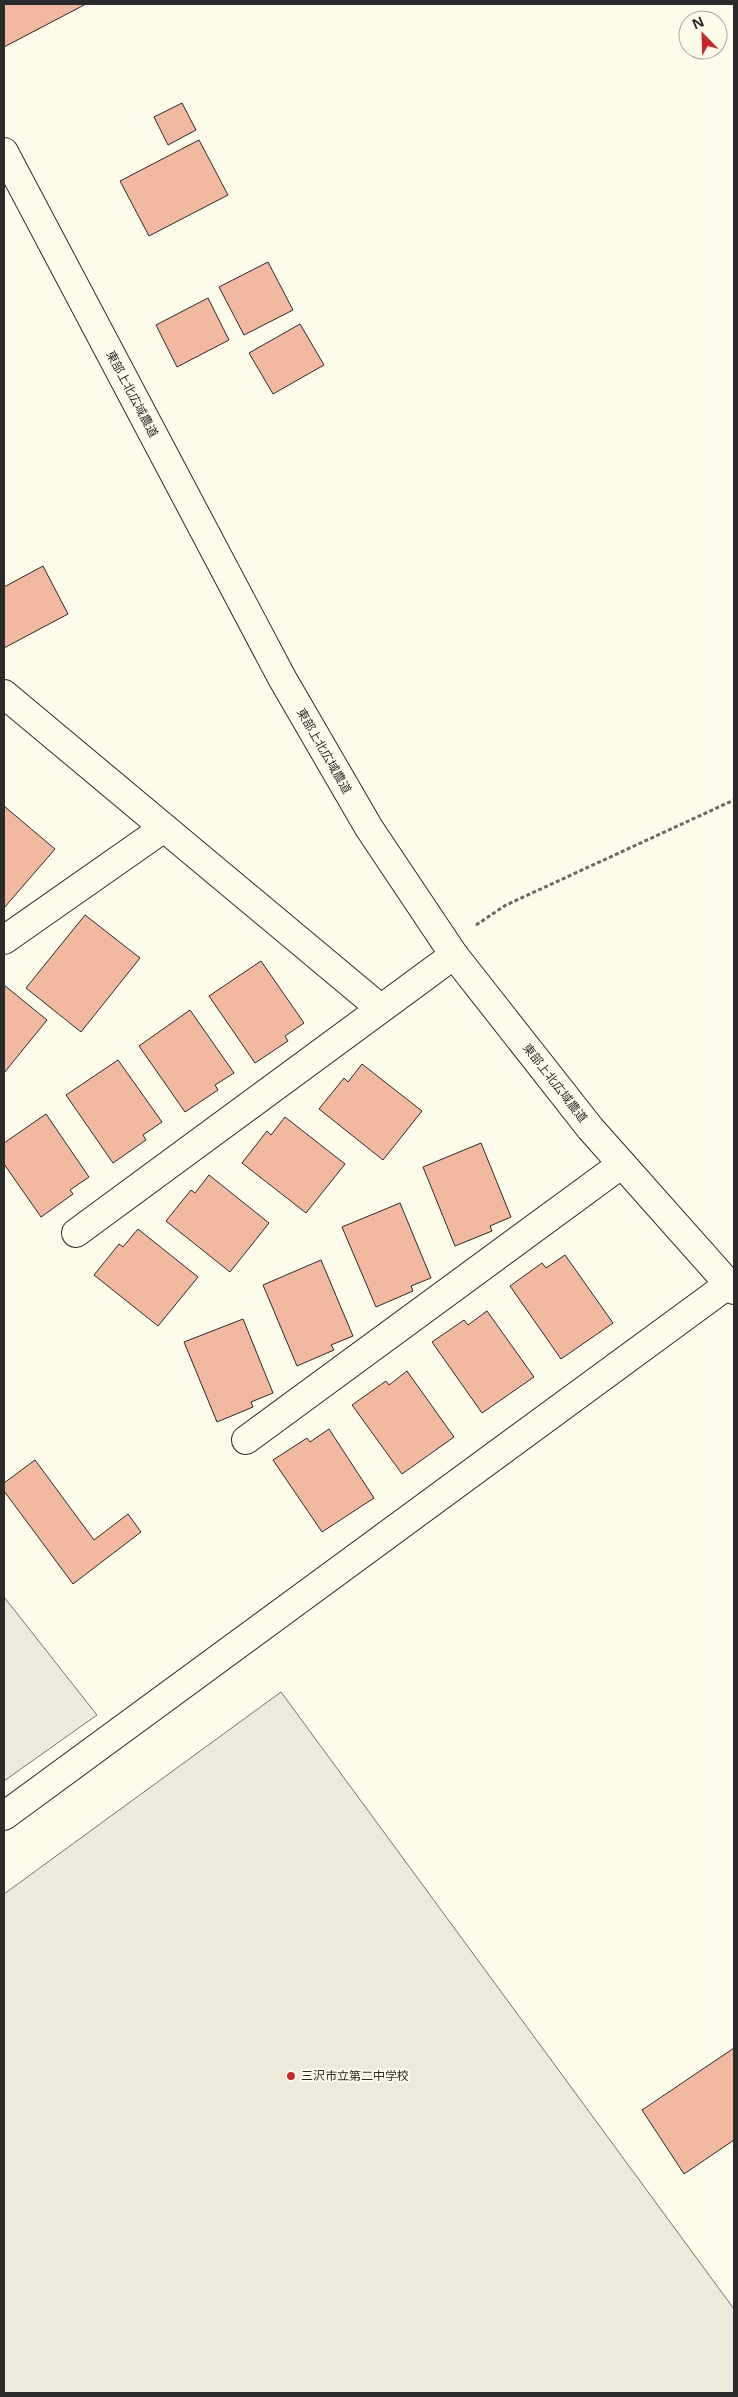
<svg xmlns="http://www.w3.org/2000/svg" width="738" height="2397" font-family="'Open Sans','Noto Sans JP',sans-serif">
	<rect width="100%" height="100%" fill="#fdfbea"/>
	<path fill="#ecebdb" stroke="#74746e" d="M4 1597 97 1715 4 1781Z
		M281 1692 734 2309V2393H4V1894Z"/>
	<path fill="#f2b8a0" stroke="#2b2b2b" d="M4 4H86L4 47Z
		M182 103 196 130 168 145 154 117Z
		M199 140 228 195 149 236 120 181Z
		M268 262 293 310 244 335 219 287Z
		M208 298 229 340 177 367 156 325Z
		M300 324 324 365 273 394 249 353Z
		M43 566 68 614 4 648V587Z
		M4 806 55 849 4 908Z
		M85 915 140 958 81 1032 26 988Z
		M261 961 304 1023 285 1036 288 1041 255 1063 209 996Z
		M4 985 47 1020 4 1073Z
		M190 1010 234 1073 215 1085 218 1090 185 1112 139 1046Z
		M118 1060 162 1122 143 1135 146 1140 113 1163 66 1095Z
		M362 1064 422 1111 383 1160 319 1109 344 1078 348 1082Z
		M46 1114 89 1177 70 1190 73 1194 41 1217 4 1164V1143Z
		M285 1117 345 1164 306 1213 242 1163 267 1131 271 1135Z
		M481 1143 511 1217 490 1226 492 1231 455 1246 423 1167Z
		M209 1175 269 1223 230 1272 166 1221 191 1190 195 1193Z
		M400 1203 431 1278 411 1286 413 1291 376 1307 342 1227Z
		M138 1229 198 1277 158 1326 94 1275 119 1244 123 1247Z
		M565 1255 613 1323 561 1359 510 1286 542 1263 546 1268Z
		M321 1260 353 1336 331 1345 334 1350 297 1366 263 1285Z
		M487 1311 534 1377 482 1413 432 1342 464 1320 468 1325Z
		M243 1319 273 1393 251 1402 253 1407 217 1422 184 1342Z
		M407 1371 454 1437 402 1474 352 1405 386 1381 389 1385Z
		M329 1429 374 1498 322 1532 273 1460 307 1438 310 1442Z
		M35 1460 94 1540 128 1514 141 1532 73 1584 4 1491V1483Z
		M734 2048V2140L684 2174 642 2110Z"/>
	<g fill="none" stroke-linecap="round" stroke-linejoin="round">
		<defs>
			<path id="minor" d="M4 694 380 1008
				M4 940 164 828
				M76 1233 454 955
				M246 1440 622 1164"/>
			<path id="tertiary" d="M4 152 282 678 369 828 454 955 590 1128 734 1290
				M4 1816 729 1284"/>
		</defs>
		<use href="#minor" stroke="#2b2b2b" stroke-width="30"/>
		<use href="#tertiary" stroke="#2b2b2b" stroke-width="30"/>
		<path stroke="#6a6964" stroke-width="3" stroke-dasharray="4 2.5" stroke-linecap="butt" d="M476 925 506 905 734 800"/>
		<use href="#minor" stroke="#fdfbea" stroke-width="28"/>
		<use href="#tertiary" stroke="#fdfbea" stroke-width="28"/>
	</g>
	<circle fill="#c62828" stroke="#fdfbea" stroke-width="2" cx="291" cy="2076" r="5"/>
	<g text-anchor="middle" stroke-width="4" stroke-linejoin="round" paint-order="stroke">
		<g font-size="12" fill="#2b2b2b" stroke="#fdfbea">
			<text transform="translate(132 394) rotate(62)" y="4">東部上北広域農道</text>
			<text transform="translate(324 751) rotate(60)" y="4">東部上北広域農道</text>
			<text transform="translate(555 1083) rotate(52)" y="4">東部上北広域農道</text>
		</g>
		<g font-size="12" fill="#2b2b2b" stroke="#fdfbea" text-anchor="start">
			<text x="301" y="2080">三沢市立第二中学校</text>
		</g>
	</g>
	<rect width="738" height="2397" fill="none" stroke="#2b2b2b" stroke-width="10"/>
	<g transform="translate(703 35) rotate(337)"><circle r="24" fill="#fdfbea" stroke="#a9a89e"/>
	<path d="M0-4L9 19L0 12L-9 19Z" fill="#c62828"/>
	<text y="-8" font-size="14" font-weight="bold" text-anchor="middle" fill="#2b2b2b">N</text>
	</g>
</svg>
